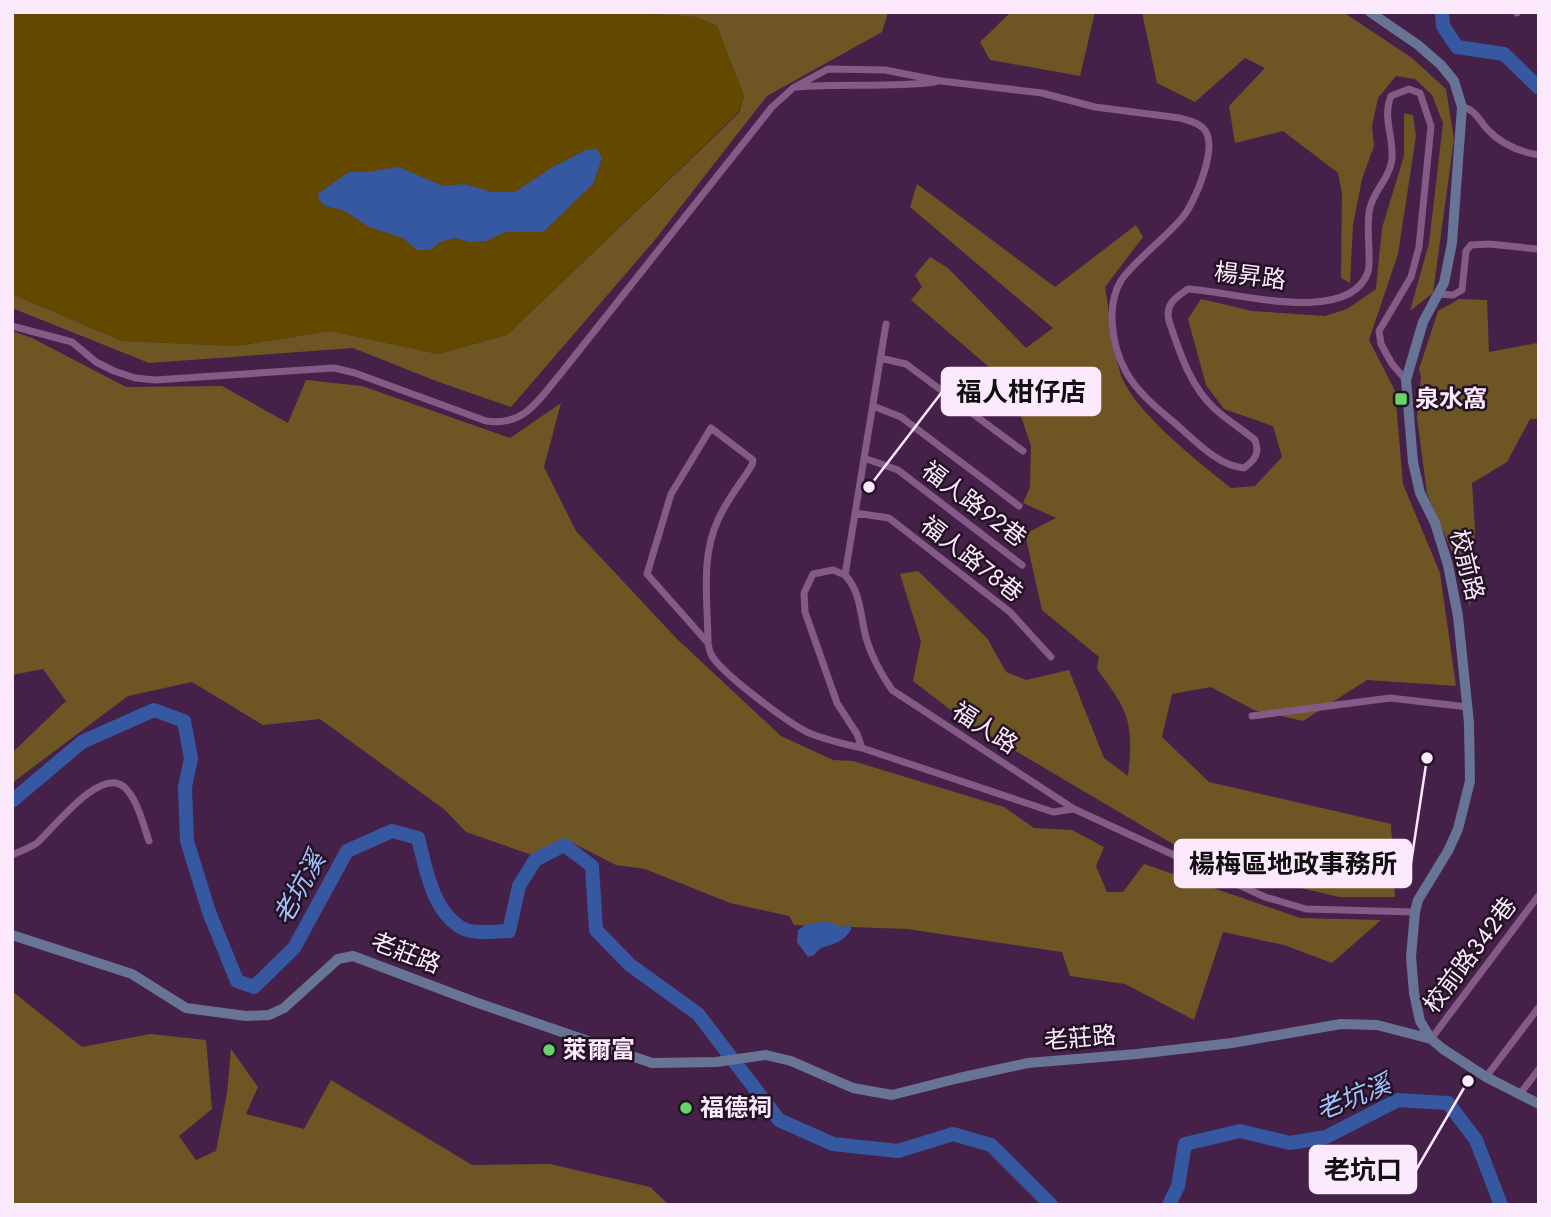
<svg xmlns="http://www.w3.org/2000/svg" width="1551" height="1217" font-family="Jost,'Noto Sans TC',sans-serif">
	<rect width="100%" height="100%" fill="#452049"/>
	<path fill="#634800" d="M12 12H628L696 17 717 26 744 96 738 113 507 335 438 354 330 331 236 346 122 341 12 294Z"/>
	<path fill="#6e5624" d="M628 12H888L882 32 767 96 654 241 511 407 436 381 353 348 149 363 12 308V294L122 341 236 346 330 331 438 354 507 335 739 113 744 96 717 26 696 17Z
		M1011 12H1095L1080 76 990 60 980 42Z
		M1142 12H1343L1412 58 1446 89 1454 139 1433 293 1410 311 1429 243 1443 123 1432 95 1415 79 1396 76 1378 98 1372 126 1374 146 1362 179 1353 225 1350 283 1341 278 1342 193 1338 173 1283 131 1235 143 1229 106 1265 68 1245 58 1195 102 1157 83Z
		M1404 113 1413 115 1416 136 1398 254 1369 340 1395 391 1403 484 1440 573 1456 686 1367 680 1303 721 1254 710 1211 687 1172 694 1162 737 1209 782 1391 824 1395 897H1339L1212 867 965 721 913 681 921 641 900 574 918 571 987 638 1006 672 1026 680 1069 670 1104 758 1128 776C1134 722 1129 712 1097 669L1099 657 1042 610 1025 534 1056 518 1023 503 1030 487 1031 446 1011 386 911 300 922 287 915 275 930 257 948 268 1026 348 1053 328 910 207 917 184 1055 287 1136 225 1143 237 1105 287C1110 314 1111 345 1120 372 1131 410 1200 463 1231 488L1255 486 1282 457 1273 426 1224 409 1206 385 1188 319 1201 299 1252 311 1325 316 1347 309 1376 289 1382 228 1404 156Z
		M1459 299 1487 300 1489 352 1537 343 1539 334V419H1530L1507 462 1472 483 1475 530 1470 607 1455 558 1427 494 1417 417 1421 377 1419 369 1438 311Z
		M12 331 32 338 126 387 222 386 288 423 306 380 362 386 510 438 561 403 544 467 576 531 676 638 781 736 833 760 853 761 1004 807 1034 828 1072 830 1104 847 1096 866 1107 892H1123L1144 864 1300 918 1381 920 1332 963 1284 945 1223 932 1194 1020 1125 984 1070 976 1062 952 907 929 794 925 789 916 730 903 645 869 616 865 565 839 532 855 466 832 445 810 320 719 263 725 192 682 128 696 12 783V753L66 701 43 669 12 675Z
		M12 991 82 1047 150 1034 206 1040 212 1109 179 1136 196 1160 216 1151 227 1093 231 1049 258 1087 246 1114 304 1129 331 1080 472 1165 550 1164 650 1187 669 1205H12Z"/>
	<path fill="#3658a0" d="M597 149 602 158 593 184 543 232H505L486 241 470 242 454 238 440 242 430 250H417L403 238 369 227 343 210 325 206 318 198 319 193 349 172H367L399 167 443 186 464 184 492 192H515L551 168 586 150Z
		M826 921 842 927 851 925V930C847 935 844 939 838 942 828 947 821 945 814 955L808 957 797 942 798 930 807 924Z"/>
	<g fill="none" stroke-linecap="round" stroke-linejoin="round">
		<path stroke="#3658a0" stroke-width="14" d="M1442 12 1443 26 1457 47 1504 54 1539 88
			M12 801 82 742 154 710 184 721 191 758 185 787 187 841 209 912 237 981 254 987 294 948 347 851 392 831 418 838C426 868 431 908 460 927 472 935 495 931 509 931L519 886 535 860 564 845 592 866 596 930 630 965 698 1014 779 1120 833 1144 898 1151 953 1134 991 1145 1051 1205
			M1169 1205 1178 1186 1185 1144 1240 1131 1290 1143 1326 1137 1398 1100 1448 1103 1476 1140 1501 1205"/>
		<path stroke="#845a87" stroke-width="7" d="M1517 13V12
			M797 87C843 83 889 88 935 82
			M1462 107C1475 109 1479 120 1487 129 1501 144 1520 152 1539 155
			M1438 294 1453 295 1462 290 1466 251 1471 245 1489 244 1537 249
			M886 324 845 575C862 593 860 618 867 641 873 660 881 674 892 690L1074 809 1265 897 1306 909 1415 912
			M12 326 72 342 96 362 114 371 135 378 155 380 334 368 355 373 486 421C525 427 539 399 562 372L772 107 793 88 828 69 885 70 941 81 1042 93 1095 107 1180 118C1189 121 1198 122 1204 129 1219 146 1195 203 1182 218 1166 237 1136 260 1122 279 1105 305 1112 346 1126 372 1137 391 1153 405 1170 419 1191 436 1216 466 1244 468 1255 460 1260 453 1255 440 1242 429 1228 421 1215 409 1190 386 1180 353 1169 321 1165 304 1175 298 1188 289 1231 291 1349 327 1368 272 1372 259 1365 226 1370 208 1374 190 1390 178 1392 159 1394 137 1382 118 1391 96L1409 89 1420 93 1431 126 1419 247 1411 277 1379 331 1381 344 1392 364 1406 380
			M880 358 906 364 1023 451
			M873 406 901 417 1019 506
			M864 458 898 470 1022 565
			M855 513 889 518 1010 612 1051 657
			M845 575 833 570 813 574 804 593 805 612 837 703 857 734 862 748
			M708 643 647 574 671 494 711 428 753 460 752 465C741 483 726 501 718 520 700 558 708 603 708 643 709 647 709 651 711 654 719 672 790 724 809 733 826 740 844 744 862 748L1053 812 1074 809
			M1252 716 1390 698 1468 707
			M12 855C20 851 30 848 37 843 54 828 99 768 123 786 137 797 143 824 149 841
			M1431 1039 1539 895
			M1486 1077 1539 1007
			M1520 1094 1539 1069"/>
		<path stroke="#687496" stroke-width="10" d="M1370 12 1418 45 1441 65 1454 81 1462 107 1452 243 1444 283 1423 322 1406 380 1413 462 1420 493 1435 523 1448 565 1458 616 1469 723 1470 781 1458 829 1448 851 1418 900 1415 912 1411 957 1414 993 1420 1021 1431 1039 1443 1049 1486 1077 1539 1104
			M12 935 132 974 186 1008 246 1016 269 1015 284 1008 338 959 353 956 475 1002 652 1063 716 1062 766 1055 791 1061 853 1088 892 1095 959 1078 1028 1063 1137 1054 1232 1043 1341 1024 1377 1025 1431 1039"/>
	</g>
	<g fill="#66d466" stroke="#231224" stroke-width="2.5">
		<rect x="1394" y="392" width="14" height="14" rx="3.5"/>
		<circle cx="549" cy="1050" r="7"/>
		<circle cx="686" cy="1108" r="7"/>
	</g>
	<g text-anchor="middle" stroke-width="5" stroke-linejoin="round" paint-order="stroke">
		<g font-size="24" fill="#fce9fe" stroke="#231224">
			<text transform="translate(1250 276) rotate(7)" y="8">楊昇路</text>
			<text transform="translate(974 504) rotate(37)" y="8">福人路92巷</text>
			<text transform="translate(972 559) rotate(38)" y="8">福人路78巷</text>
			<text transform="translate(1467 565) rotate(76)" y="8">校前路</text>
			<text transform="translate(985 728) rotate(33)" y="8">福人路</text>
			<text transform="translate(406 953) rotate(21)" y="8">老莊路</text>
			<text transform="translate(1470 955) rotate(-53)" y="8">校前路342巷</text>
			<text transform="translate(1080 1038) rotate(-5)" y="8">老莊路</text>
		</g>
		<g font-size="24" font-weight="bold" fill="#fce9fe" stroke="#231224" text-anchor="start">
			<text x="1415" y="407">泉水窩</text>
			<text x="563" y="1058">萊爾富</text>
			<text x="700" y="1116">福德祠</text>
		</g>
		<g font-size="26" font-style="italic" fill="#a2c0fd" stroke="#231224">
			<text transform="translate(299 888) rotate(-61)" y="9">老坑溪</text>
			<text transform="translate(1353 1097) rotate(-22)" y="9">老坑溪</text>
		</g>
	</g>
	<path fill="none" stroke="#fce9fe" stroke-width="2.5" d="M869 487L942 392M1427 758L1411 863M1468 1081L1416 1170"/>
	<g fill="#fce9fe" stroke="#231224" stroke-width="2.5">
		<circle cx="869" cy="487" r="7"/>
		<circle cx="1427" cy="758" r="7"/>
		<circle cx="1468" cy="1081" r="7"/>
	</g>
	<g fill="#fce9fe" stroke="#fce9fe" stroke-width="2.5">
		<rect x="942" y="368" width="158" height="47" rx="7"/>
		<rect x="1175" y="840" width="236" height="47" rx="7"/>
		<rect x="1310" y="1146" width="106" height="47" rx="7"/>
	</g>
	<g font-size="26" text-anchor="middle" font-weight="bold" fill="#111">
		<text x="1021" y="401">福人柑仔店</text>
		<text x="1293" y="873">楊梅區地政事務所</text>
		<text x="1363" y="1179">老坑口</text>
	</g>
	<rect width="1551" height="1217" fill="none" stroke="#fce9fe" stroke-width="28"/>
</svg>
